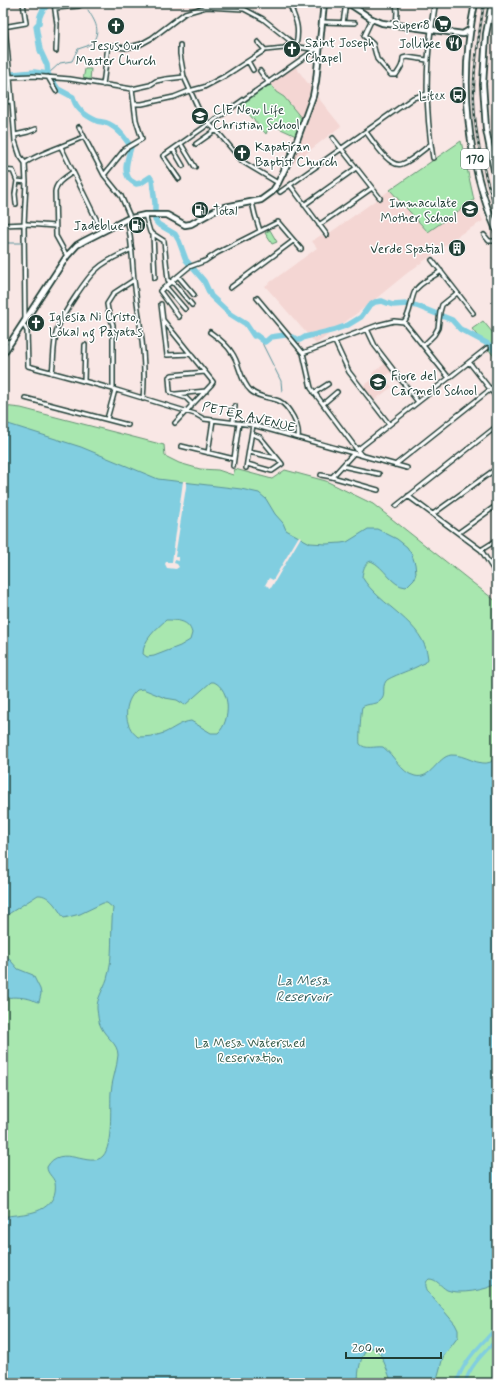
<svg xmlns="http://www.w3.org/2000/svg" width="500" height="1386" font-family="Mynerve,sans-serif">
	<rect width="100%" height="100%" fill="#f9e7e5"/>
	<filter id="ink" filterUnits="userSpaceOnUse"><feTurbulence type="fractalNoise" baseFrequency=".025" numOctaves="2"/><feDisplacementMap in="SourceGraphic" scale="8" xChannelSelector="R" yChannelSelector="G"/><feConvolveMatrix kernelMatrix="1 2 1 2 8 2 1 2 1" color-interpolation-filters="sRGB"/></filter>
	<g filter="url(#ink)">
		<path fill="#f4d6d3" d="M295 66 312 89 302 119 284 97 276 92 271 84 272 82Z
			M316 95 341 126 291 165 303 136Z
			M390 190 428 232 474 200 483 221 459 235 406 274 373 301 316 344 265 286 317 248 312 241 321 235 324 237Z
			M202 201 208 211 196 218 190 208Z
			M386 363 393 371 384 377 392 387 373 401 363 386 375 378 372 373Z"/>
		<path fill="#a8e7af" stroke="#649272" d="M85 69H91L90 81 83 80Z
			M271 84 276 92 284 97 302 119 296 136 270 124 266 134 241 105Z
			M461 141 474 200 428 232 390 190Z
			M270 230 277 242 272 244 265 233Z
			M483 321 497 338V360L472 329Z
			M3 406 21 408 164 445 165 456 179 463 200 469 218 470 233 475 235 469 272 479 285 470 326 481 373 504 497 602V1383H3Z"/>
		<path fill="#81cee0" stroke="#5a949b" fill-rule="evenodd" d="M5 423 81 447 158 479 241 489 259 493 266 499 275 514 283 523 286 530 310 543 326 544 341 543 347 542 368 529H377L397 539 407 547 412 555 415 564 416 573 414 579 406 587C391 586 385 567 371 561 364 563 363 571 362 577 379 606 425 622 428 659L425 663 420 665C414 669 389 677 386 681 381 688 387 696 380 701 376 705 368 703 362 707 361 709 359 741 360 744 365 750 375 746 383 747 394 755 401 773 415 776 431 780 437 757 451 755 465 754 478 767 491 762L497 752V1284C486 1290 459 1295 447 1290 440 1286 437 1279 429 1279 424 1283 426 1287 428 1292L455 1324 458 1330V1337L443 1357 436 1383H392C388 1374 383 1355 376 1349 373 1347 370 1348 367 1349 360 1358 358 1371 358 1383H3V1217C20 1213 43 1216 53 1198 55 1194 56 1188 55 1183 53 1176 47 1174 47 1167 61 1142 90 1170 103 1156 113 1145 110 1107 111 1092 112 1080 117 1068 118 1055 118 1043 106 1038 101 1027 98 1022 98 1015 97 1009 96 1000 104 988 107 979 114 956 110 932 113 908L107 903H103L80 914 64 918C58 910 50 894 38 895L10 913 3 919V424ZM166 620C177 620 189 620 192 633L190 640 180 646 154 656 147 657 143 654C143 640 156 629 166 620ZM211 682H214C231 690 231 721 218 733H211L191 721C181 722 173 729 164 733 156 736 146 737 138 737 123 726 123 702 137 690L143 689 165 698 177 700 185 705Z
			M3 952 18 969 33 975 40 989 41 994 39 1002C35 1002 34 1000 30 999 21 997 11 996 3 999Z"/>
		<path fill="#f9e7e5" d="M183 481H187L175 557H179V561L175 560 174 563 177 564 179 567 176 569 167 568 165 564 166 562H172Z
			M299 536 301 537 271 588 265 585 269 578 273 580Z"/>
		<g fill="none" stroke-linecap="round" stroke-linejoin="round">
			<path stroke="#5a949b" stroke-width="1" d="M88 10C94 20 101 29 94 40
				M48 74 60 63 72 61 78 49 87 46 92 43
				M3 243H24
				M262 340 263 345 281 381 282 392"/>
			<path stroke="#81cee0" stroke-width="3.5" d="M457 1383C462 1361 483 1343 497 1327
				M465 1383C470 1365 485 1352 497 1339"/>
			<path stroke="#81cee0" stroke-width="5.5" d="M13 74 34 72 48 74 58 89 73 97C75 108 86 116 97 121 101 122 105 122 109 124 119 129 125 138 131 147 129 155 123 169 128 177 129 180 133 182 136 184L141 183 150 177 152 180 155 203V220L158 224 175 234 179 241 186 260 204 281 211 296 230 314 246 324 254 336 256 335 265 342 271 337 285 335
				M48 74 47 65 40 50 36 26 39 23C39 14 43 9 50 3
				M3 75 8 74
				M292 337 300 340 305 337 334 330 348 325 361 317 369 306 375 302 382 301 387 303 393 305 407 304 417 306 452 320 460 329 490 345 497 354"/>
			<defs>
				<path id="street" d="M54 3 57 24 56 51
					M289 3C296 20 300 27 296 45
					M55 8 79 6 84 3
					M490 17 497 20
					M372 19 364 36 373 44 377 59 391 75H396C400 69 403 65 403 58L407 57 427 60
					M322 22 355 23
					M343 23 346 3
					M396 25 397 12 396 3
					M3 27 26 23 23 3
					M5 27 10 77 15 141 20 156 25 163 26 182 24 224 25 320
					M431 30C425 73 426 115 433 158
					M258 42 265 50
					M180 45V54L184 77 199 110 209 124 216 130 243 162 278 183
					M248 61 253 70
					M260 71 269 83
					M10 77 33 76 70 79 132 89 150 85 156 81 166 79 184 77
					M48 77 56 91
					M103 85 108 46 126 48 141 44 152 38 185 13 206 7 244 9 263 19 298 47 319 50
					M3 102 12 101
					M135 104H142L174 97 189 91 204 87 225 76 265 50 284 48 292 43
					M79 127 104 175 121 196 131 219
					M366 132C373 141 390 169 402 164 411 161 423 150 431 144
					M15 135 28 132 36 129
					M333 138 380 198
					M181 144 195 167
					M196 144 216 130
					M61 147 102 231
					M173 149 183 166
					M25 163C41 152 65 146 83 137
					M3 170 13 171 17 181
					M104 175 125 149 142 139 136 120 132 89
					M179 179 163 156 316 49
					M290 185 327 235
					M280 192 413 98 427 94
					M252 202 255 215 260 231
					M16 204 15 194 17 181 26 182
					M304 205 356 168
					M145 215 150 232 164 241 168 280 171 283
					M127 219C132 239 132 260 134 280 139 320 147 358 143 399
					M3 225 27 224 55 226
					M319 225 372 188
					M153 235 155 278
					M484 235 489 241H497
					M67 256 56 236 55 192C56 182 65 178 73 172
					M432 260 473 313
					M178 276 194 295
					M172 281 192 305
					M166 287 185 309
					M230 288 293 241
					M257 298 303 353 311 388 361 455
					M161 304 167 355 191 354
					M179 317 160 291 189 267 205 261 217 253 278 222 301 249
					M163 320 213 382 211 385 175 423
					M404 322 449 378
					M404 322C411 313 410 301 415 291 419 283 433 277 441 271
					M23 324 27 331 28 366 113 389 195 414 204 419 253 425 407 468
					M367 329 375 346 418 402
					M210 332C217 337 227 344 232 353 240 364 240 381 251 391 259 398 270 397 279 401 289 406 300 426 298 437
					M3 341 11 342
					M335 342 349 372 389 424
					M423 346 434 335 438 328 440 312 442 305 457 293
					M303 353 378 325 394 321 404 322
					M469 362 497 398
					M52 373C54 359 53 344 57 330 60 318 87 277 97 269 106 260 120 255 132 249
					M84 381 85 345
					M113 389V325L108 310 107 304 114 293 134 280
					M314 393 328 384
					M176 394 206 391
					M25 398 128 425
					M323 404 337 392
					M191 407V403L186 398 171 393 170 391 169 377 172 375 205 372
					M107 419 115 390
					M233 422 235 406
					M181 446 234 459
					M357 450 487 348
					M249 452 276 458
					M208 453 213 420
					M247 464 272 471 282 464 260 437 252 434
					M395 465 497 384
					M233 466 239 423
					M342 466 379 474
					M246 468 253 425
					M321 475 332 477 378 490
					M332 477 354 453
					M408 496 481 550 493 569 497 584
					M396 506 497 426
					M433 514 497 468
					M458 533 497 505
					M481 550 497 540"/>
				<path id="secondary" d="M431 30 435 3"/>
				<path id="primary" d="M348 3 372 19 382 23 463 34 471 29
					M475 3C459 78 466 161 497 232
					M492 3 486 34 483 84 486 129 497 185
					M3 354 67 256 77 245 84 241 127 219 145 215H167L185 225 191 224 216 210 225 207 261 200 272 192 278 183 292 154 313 96 316 81 324 3"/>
			</defs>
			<use href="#street" stroke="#1f3d34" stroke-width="6"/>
			<use href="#secondary" stroke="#1f3d34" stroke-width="7"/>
			<use href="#primary" stroke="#1f3d34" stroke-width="8"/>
			<use href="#street" stroke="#fff" stroke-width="3"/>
			<use href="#secondary" stroke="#fff" stroke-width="4"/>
			<use href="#primary" stroke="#fff" stroke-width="4.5"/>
			<defs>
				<path id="rail" d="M484 3C480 29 475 56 474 82 472 127 482 170 497 212"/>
			</defs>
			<use href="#rail" stroke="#1f3d34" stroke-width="2.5"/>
			<use href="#rail" stroke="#fff" stroke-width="1" stroke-dasharray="3" stroke-linecap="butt"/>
		</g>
	</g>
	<defs>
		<symbol id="supermarket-disc" viewBox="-11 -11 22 22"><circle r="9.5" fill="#1f3d34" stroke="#fff"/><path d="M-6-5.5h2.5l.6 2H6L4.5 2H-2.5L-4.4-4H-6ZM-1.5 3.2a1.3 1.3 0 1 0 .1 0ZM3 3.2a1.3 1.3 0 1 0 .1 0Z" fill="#fff"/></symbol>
		<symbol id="church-disc" viewBox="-11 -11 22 22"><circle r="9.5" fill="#1f3d34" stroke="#fff"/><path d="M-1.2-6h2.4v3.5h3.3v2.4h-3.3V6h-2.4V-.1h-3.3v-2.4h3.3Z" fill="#fff"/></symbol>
		<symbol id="restaurant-disc" viewBox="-11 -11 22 22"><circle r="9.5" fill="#1f3d34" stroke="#fff"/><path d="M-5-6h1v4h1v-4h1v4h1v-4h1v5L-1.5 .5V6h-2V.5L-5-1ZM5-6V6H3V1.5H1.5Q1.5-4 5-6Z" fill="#fff"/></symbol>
		<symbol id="bus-disc" viewBox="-11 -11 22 22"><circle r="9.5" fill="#1f3d34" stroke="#fff"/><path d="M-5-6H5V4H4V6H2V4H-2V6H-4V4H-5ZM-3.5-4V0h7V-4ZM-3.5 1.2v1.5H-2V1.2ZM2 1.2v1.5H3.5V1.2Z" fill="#fff"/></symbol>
		<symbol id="school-disc" viewBox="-11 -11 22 22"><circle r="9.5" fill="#1f3d34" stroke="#fff"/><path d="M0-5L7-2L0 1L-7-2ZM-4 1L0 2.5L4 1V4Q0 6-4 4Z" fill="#fff"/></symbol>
		<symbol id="fuel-disc" viewBox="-11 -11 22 22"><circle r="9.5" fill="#1f3d34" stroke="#fff"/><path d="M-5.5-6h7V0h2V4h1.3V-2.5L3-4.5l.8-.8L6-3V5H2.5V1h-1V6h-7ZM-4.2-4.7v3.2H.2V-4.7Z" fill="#fff"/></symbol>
		<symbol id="building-disc" viewBox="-11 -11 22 22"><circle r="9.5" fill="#1f3d34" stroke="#fff"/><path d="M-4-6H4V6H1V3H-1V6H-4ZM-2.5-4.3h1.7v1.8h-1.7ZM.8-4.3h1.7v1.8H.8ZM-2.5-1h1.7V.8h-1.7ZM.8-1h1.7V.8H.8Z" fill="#fff"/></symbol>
	</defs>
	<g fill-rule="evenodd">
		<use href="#supermarket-disc" x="433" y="14" width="20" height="20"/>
		<use href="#church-disc" x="106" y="16" width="20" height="20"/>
		<use href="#restaurant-disc" x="444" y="33" width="20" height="20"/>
		<use href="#church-disc" x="282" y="39" width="20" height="20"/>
		<use href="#bus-disc" x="448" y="85" width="20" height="20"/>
		<use href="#school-disc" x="190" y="106" width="20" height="20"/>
		<use href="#church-disc" x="232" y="143" width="20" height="20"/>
		<use href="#school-disc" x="460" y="199" width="20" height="20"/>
		<use href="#fuel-disc" x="190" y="200" width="20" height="20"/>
		<use href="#fuel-disc" x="127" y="215" width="20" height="20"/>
		<use href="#building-disc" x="447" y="238" width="20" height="20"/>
		<use href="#church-disc" x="26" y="313" width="20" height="20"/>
		<use href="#school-disc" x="368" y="372" width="20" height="20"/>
	</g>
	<g text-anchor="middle" stroke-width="3" stroke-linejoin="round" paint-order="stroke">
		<rect fill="#fff" stroke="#627771" stroke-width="1" x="461" y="149" width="28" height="20" rx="3"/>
		<g font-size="12" font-weight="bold" fill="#1f3d34">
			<text x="475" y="163">170</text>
		</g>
		<g font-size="13" fill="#1f3d34" stroke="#fff" text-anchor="end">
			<text x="430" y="29">Super8</text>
			<text x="305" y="47" text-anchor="start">Saint Joseph<tspan x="305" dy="15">Chapel</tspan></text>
			<text x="441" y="48">Jollibee</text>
			<text x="116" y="50" text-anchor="middle">Jesus Our<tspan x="116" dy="15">Master Church</tspan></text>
			<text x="445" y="100">Litex</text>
			<text x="213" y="114" text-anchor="start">ClE New Life<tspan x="213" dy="15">Christian School</tspan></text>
			<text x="255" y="151" text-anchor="start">Kapatiran<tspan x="255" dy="15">Baptist Church</tspan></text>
			<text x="457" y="207">Immaculate<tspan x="457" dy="15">Mother School</tspan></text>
			<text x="213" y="215" text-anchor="start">Total</text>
			<text x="124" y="230">Jadeblue</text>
			<text x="444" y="253">Verde Spatial</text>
			<text x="49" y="321" text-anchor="start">Iglesia Ni Cristo,<tspan x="49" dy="15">Lokal ng Payatas</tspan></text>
			<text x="391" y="380" text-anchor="start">Fiore del<tspan x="391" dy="15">Carmelo School</tspan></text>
		</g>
		<g font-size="13" fill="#1f3d34" stroke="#fff">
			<text transform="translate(249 416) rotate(13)" y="5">PETER AVENUE</text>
		</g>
		<g font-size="13" fill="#3a5f4d" stroke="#fff">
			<text x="250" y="1047">La Mesa Watershed<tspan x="250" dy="15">Reservation</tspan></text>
		</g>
		<g font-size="14" font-style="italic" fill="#38615f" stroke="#fff">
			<text x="303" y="985">La Mesa<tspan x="303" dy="16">Reservoir</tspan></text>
		</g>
	</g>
	<rect width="500" height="1386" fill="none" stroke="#fff" stroke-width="16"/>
	<rect x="8" y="8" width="484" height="1370" fill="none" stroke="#1f3d34" stroke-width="1.5" filter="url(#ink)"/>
	<path d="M346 1352v6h95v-6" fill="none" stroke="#1f3d34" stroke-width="2"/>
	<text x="352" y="1352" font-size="12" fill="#1f3d34" stroke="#ffffff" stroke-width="3" paint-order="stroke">200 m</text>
</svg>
